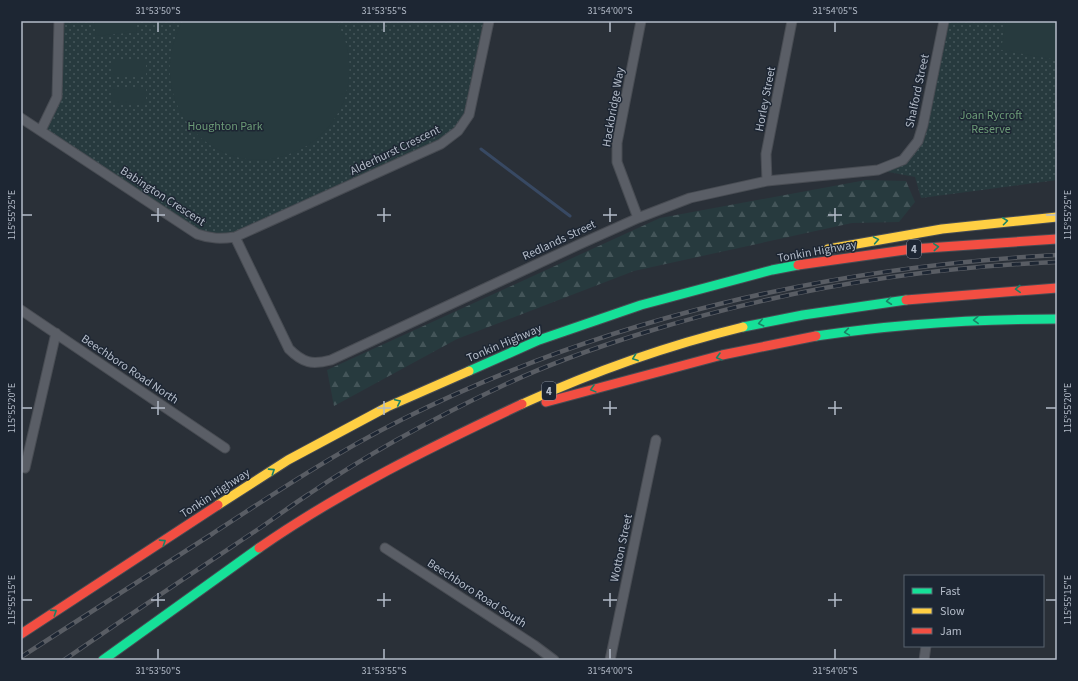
<svg xmlns="http://www.w3.org/2000/svg" width="1078" height="681" font-family="'Source Sans 3',sans-serif">
	<defs>
		<pattern id="forest-firs" width="22" height="20" patternUnits="userSpaceOnUse"><rect width="22" height="20" fill="#273a3e"/><path d="M5 1l3.5 6h-7zM16 11l3.5 6h-7z" fill="#445559"/></pattern>
		<pattern id="park-dots" width="8" height="8" patternUnits="userSpaceOnUse"><rect width="8" height="8" fill="#273a3e"/><path d="M2 2h.1M6 6h.1" fill="none" stroke="#445559" stroke-width="1.8" stroke-linecap="round"/></pattern>
	</defs>
	<rect width="100%" height="100%" fill="#2a3038"/>
	<path fill="url(#forest-firs)" d="M866 180 906 181 915 202 899 222 852 223 634 271 457 339 334 406 327 370 660 218Z"/>
	<path fill="url(#park-dots)" d="M59 21H489L469 115 458 131 235 237 208 238 41 130 55 103Z
		M944 21H1057V180L921 198 915 177 878 170 914 148Z"/>
	<path fill="#273a3e" d="M108 21H136L137 32 96 36 94 22Z
		M183 21H336C351 44 353 74 344 100 336 122 320 140 299 150 216 190 138 99 183 21Z
		M1006 21H1057V60L1001 50Z
		M111 61H146V77H111Z
		M111 87H146V103H111Z"/>
	<g fill="none" stroke-linecap="round" stroke-linejoin="round">
		<path stroke="#384963" stroke-width="3" d="M481 149 570 216"/>
		<defs>
			<path id="street" d="M21 118 197 234C211 239 221 239 235 237L441 144 458 131 469 115 489 21
				M41 130 57 97 59 21
				M767 181 766 154 792 21
				M638 218 617 162V143L641 21
				M235 237 289 349C303 363 312 365 331 360L578 245 638 218 690 198 767 181 878 170 903 160 918 141 923 125 944 21
				M21 310 225 448
				M25 468 56 333
				M385 548 534 645 554 660
				M610 660 656 440
				M924 660 926 646"/>
			<path id="fast" d="M743 327 803 315 906 300
				M816 336C896 324 976 319 1057 319
				M469 371 539 340 641 305 772 270 798 265
				M103 660 259 548"/>
			<path id="slow" d="M828 249 942 229 1057 217
				M522 404C595 371 665 346 743 327
				M218 505 288 460 387 407 469 371"/>
			<path id="jam" d="M798 265 912 249 1057 239
				M906 300 1057 288
				M546 402 722 355 816 336
				M259 548C341 491 431 447 522 404
				M21 634 218 505"/>
		</defs>
		<use href="#street" stroke="#484c53" stroke-width="11"/>
		<use href="#fast" stroke="#474c53" stroke-width="11"/>
		<use href="#slow" stroke="#474c53" stroke-width="11"/>
		<use href="#jam" stroke="#474c53" stroke-width="11"/>
		<use href="#street" stroke="#5a5e66" stroke-width="9"/>
		<use href="#fast" stroke="#16e098" stroke-width="9"/>
		<use href="#slow" stroke="#ffcf43" stroke-width="9"/>
		<use href="#jam" stroke="#f24e42" stroke-width="9"/>
		<defs>
			<path id="rail" d="M21 657C85 616 148 575 212 534 273 494 335 453 401 420 605 318 830 267 1057 255
				M64 660C129 615 194 572 260 528 276 517 292 505 309 494 369 453 434 418 500 387 546 365 594 348 643 333 777 291 917 268 1057 262"/>
		</defs>
		<use href="#rail" stroke="#595d64" stroke-width="4.5"/>
		<use href="#rail" stroke="#1d2633" stroke-width="3" stroke-dasharray="9" stroke-linecap="butt"/>
	</g>
	<defs><path id="oneway-chevron" d="M-2-3.5L2.5 0L-2 3.5" fill="none" stroke-width="1.6" stroke-linecap="round" stroke-linejoin="round"/></defs>
	<g stroke="#1a8366">
		<use href="#oneway-chevron" transform="translate(1005 221) rotate(-7)"/>
		<use href="#oneway-chevron" transform="translate(876 240) rotate(-10)"/>
		<use href="#oneway-chevron" transform="translate(936 247) rotate(-5)"/>
		<use href="#oneway-chevron" transform="translate(1018 289) rotate(177)"/>
		<use href="#oneway-chevron" transform="translate(889 301) rotate(173)"/>
		<use href="#oneway-chevron" transform="translate(976 320) rotate(178)"/>
		<use href="#oneway-chevron" transform="translate(761 323) rotate(168)"/>
		<use href="#oneway-chevron" transform="translate(847 332) rotate(171)"/>
		<use href="#oneway-chevron" transform="translate(719 357) rotate(165)"/>
		<use href="#oneway-chevron" transform="translate(635 358) rotate(160)"/>
		<use href="#oneway-chevron" transform="translate(593 389) rotate(165)"/>
		<use href="#oneway-chevron" transform="translate(398 402) rotate(-25)"/>
		<use href="#oneway-chevron" transform="translate(272 471) rotate(-33)"/>
		<use href="#oneway-chevron" transform="translate(163 542) rotate(-33)"/>
		<use href="#oneway-chevron" transform="translate(54 612) rotate(-33)"/>
	</g>
	<path fill="none" stroke="#b4bcc9" stroke-width="1.5" d="M158 22V32M384 22V32M610 22V32M835 22V32M158 208V222M384 208V222M610 208V222M835 208V222M22 215H32M151 215H165M377 215H391M603 215H617M828 215H842M1046 215H1056M158 401V415M384 401V415M610 401V415M835 401V415M22 408H32M151 408H165M377 408H391M603 408H617M828 408H842M1046 408H1056M158 593V607M384 593V607M610 593V607M835 593V607M22 600H32M151 600H165M377 600H391M603 600H617M828 600H842M1046 600H1056M158 649V659M384 649V659M610 649V659M835 649V659"/>
	<g text-anchor="middle" stroke-width="3" stroke-linejoin="round" paint-order="stroke">
		<g fill="#1d2633" stroke="#878f9c" stroke-width="1">
			<rect x="907" y="240" width="14" height="18" rx="3"/>
			<rect x="542" y="382" width="14" height="18" rx="3"/>
		</g>
		<g font-size="11" font-weight="bold" fill="#b4bcc9">
			<text x="914" y="253">4</text>
			<text x="549" y="395">4</text>
		</g>
		<g font-size="12" fill="#b4bcc9" stroke="#1d2633">
			<text transform="translate(917 91) rotate(-78)" y="4">Shalford Street</text>
			<text transform="translate(765 99) rotate(-79)" y="4">Horley Street</text>
			<text transform="translate(613 107) rotate(-80)" y="4">Hackbridge Way</text>
			<text transform="translate(395 150) rotate(-26)" y="4">Alderhurst Crescent</text>
			<text transform="translate(163 196) rotate(33)" y="4">Babington Crescent</text>
			<text transform="translate(559 240) rotate(-25)" y="4">Redlands Street</text>
			<text transform="translate(817 251) rotate(-10)" y="4">Tonkin Highway</text>
			<text transform="translate(504 343) rotate(-23)" y="4">Tonkin Highway</text>
			<text transform="translate(130 369) rotate(34)" y="4">Beechboro Road North</text>
			<text transform="translate(215 493) rotate(-33)" y="4">Tonkin Highway</text>
			<text transform="translate(621 548) rotate(-78)" y="4">Wotton Street</text>
			<text transform="translate(477 593) rotate(33)" y="4">Beechboro Road South</text>
		</g>
		<g font-size="12" fill="#6b9a76" stroke="#1d2633">
			<text x="991" y="119">Joan Rycroft<tspan x="991" dy="14">Reserve</tspan></text>
			<text x="225" y="130">Houghton Park</text>
		</g>
	</g>
	<rect width="1078" height="681" fill="none" stroke="#1d2633" stroke-width="44"/>
	<rect x="904" y="575" width="140" height="72" fill="#1d2633" stroke="#59626f"/>
	<rect x="912" y="588" width="20" height="6" fill="#16e098" stroke="#59626f"/>
	<text x="940" y="595" font-size="12" fill="#b4bcc9">Fast</text>
	<rect x="912" y="608" width="20" height="6" fill="#ffcf43" stroke="#59626f"/>
	<text x="940" y="615" font-size="12" fill="#b4bcc9">Slow</text>
	<rect x="912" y="628" width="20" height="6" fill="#f24e42" stroke="#59626f"/>
	<text x="940" y="635" font-size="12" fill="#b4bcc9">Jam</text>
	<rect x="22" y="22" width="1034" height="637" fill="none" stroke="#b4bcc9" stroke-width="1.5"/>
	<g font-size="10" text-anchor="middle" fill="#b4bcc9">
		<text x="158" y="14">31°53'50"S</text>
		<text x="384" y="14">31°53'55"S</text>
		<text x="610" y="14">31°54'00"S</text>
		<text x="835" y="14">31°54'05"S</text>
		<text transform="translate(1067 215) rotate(-90)" y="4">115°55'25"E</text>
		<text transform="translate(11 215) rotate(-90)" y="4">115°55'25"E</text>
		<text transform="translate(1067 408) rotate(-90)" y="4">115°55'20"E</text>
		<text transform="translate(11 408) rotate(-90)" y="4">115°55'20"E</text>
		<text transform="translate(1067 600) rotate(-90)" y="4">115°55'15"E</text>
		<text transform="translate(11 600) rotate(-90)" y="4">115°55'15"E</text>
		<text x="158" y="674">31°53'50"S</text>
		<text x="384" y="674">31°53'55"S</text>
		<text x="610" y="674">31°54'00"S</text>
		<text x="835" y="674">31°54'05"S</text>
	</g>
</svg>
